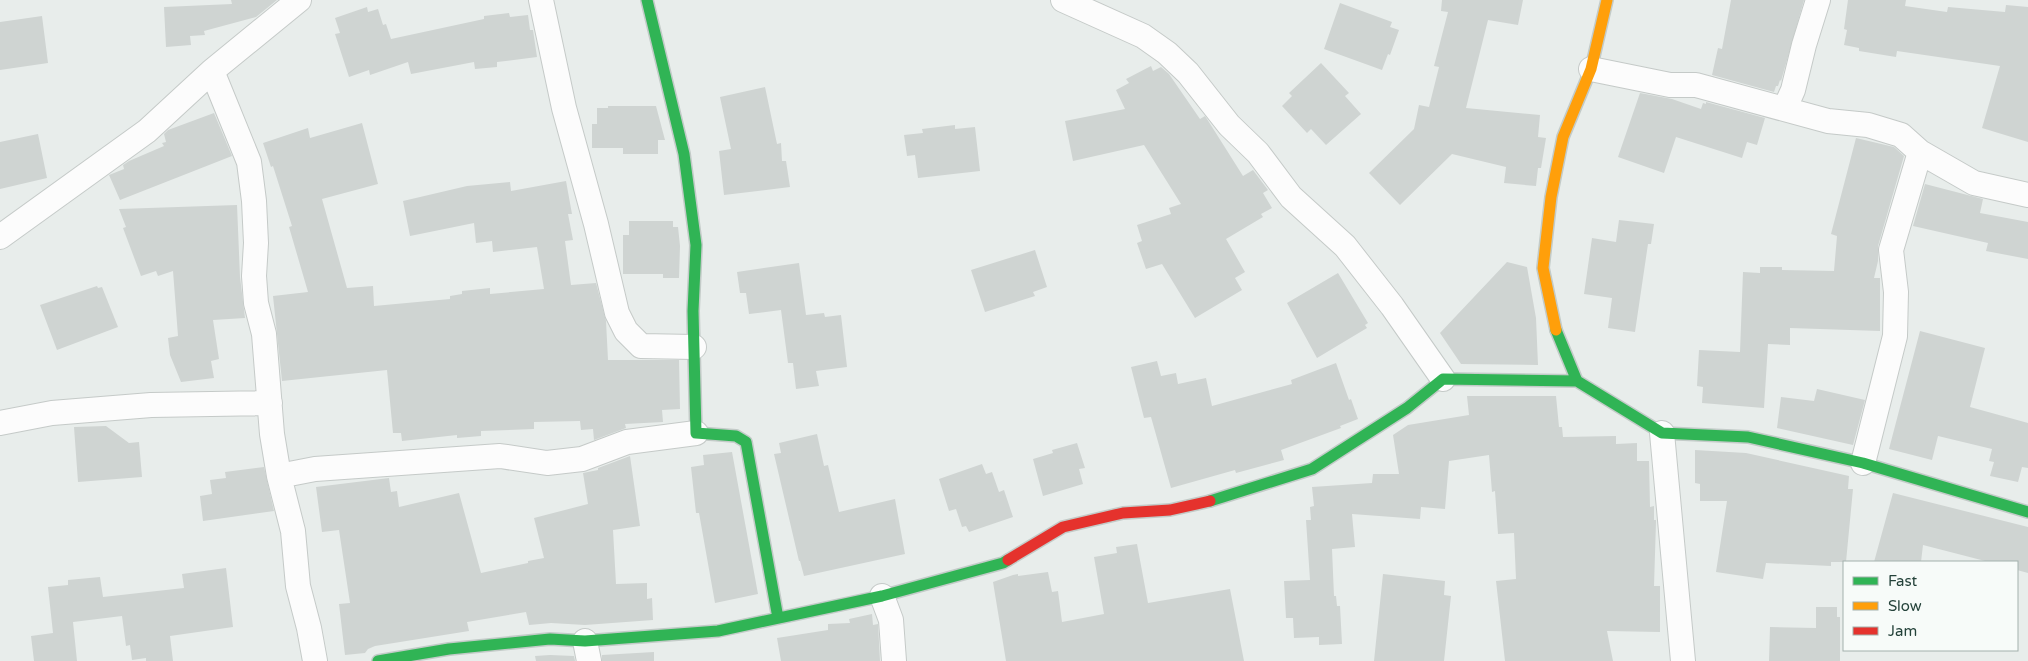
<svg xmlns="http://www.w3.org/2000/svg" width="2028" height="661" font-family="'Varela Round',sans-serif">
	<rect width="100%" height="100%" fill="#e8edeb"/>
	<path fill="#cfd4d2" d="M231 0H277L256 17 204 31 205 35 190 36 191 45 166 47 164 7 232 4Z
		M1442 0H1523L1518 25 1488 20 1466 108 1540 115 1538 137 1546 138 1541 168H1538L1536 186 1504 183 1506 167 1452 154 1400 205 1369 173 1414 129 1419 105 1429 107 1439 67 1434 66 1448 12 1441 11Z
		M1731 0H1804L1781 81 1780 80 1778 86H1776L1774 92 1712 75 1718 48 1722 49Z
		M1848 0H1906L1905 6 1947 12 1948 7 2005 12 2006 5 2028 7V142L1982 128 2000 66 1897 51 1896 57 1859 51V48L1844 45 1847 30 1844 29Z
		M1340 3 1392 22 1390 27 1399 30 1390 55 1388 54 1382 70 1324 49Z
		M367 7 368 12 378 9 383 25 386 24 391 39 484 19V16L509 13 510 17 528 15 530 30H533L537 57 497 62V67L475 69 474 62 411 74 408 62 370 75 369 70 349 77 335 34 340 33 335 18Z
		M42 16 48 63 0 70V22Z
		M1321 63 1349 93 1345 96 1361 114 1326 145 1311 129 1307 133 1282 106 1292 96 1289 93Z
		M1151 66 1153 71 1161 67 1169 74 1200 119 1205 116 1207 119 1243 176 1253 170 1268 190 1263 193 1272 208 1261 214 1263 217 1226 239 1245 272 1235 278 1242 290 1195 318 1162 264 1146 269 1137 243 1142 241 1137 225 1171 214 1169 208 1181 204 1144 145 1073 161 1065 121 1125 109 1116 90 1129 83 1126 79Z
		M765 87 777 144 781 143 782 161H786L790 187 724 195 719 151 731 149 720 97Z
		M1640 93 1672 99 1701 109 1703 103 1706 104V102L1765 118 1757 145 1747 142 1742 158 1676 137 1664 173 1618 157Z
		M608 106H656L665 140H658V154H623V148H592V124H597V108H608Z
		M214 113 232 156 120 200 109 175 124 169 123 165 129 161 164 146 162 143 166 142 164 134 168 130Z
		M362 123 378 184 322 199 347 288 373 286 374 306 450 299V296L462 294V291L490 288V294L544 289 537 247 493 252 492 241 476 243 474 223 410 236 403 201 467 186 510 182 511 191 566 181 572 214H568L573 240 565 241 571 285 596 283 606 321 608 360H679L680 409 662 410 663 422 625 424 626 428 594 440 593 429 581 430 580 421 534 422V429L481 431V436L457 438V435L402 441 401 433H393L387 370 282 381 273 296 308 292 289 227 292 226 273 166 271 167 263 143 308 128 310 138Z
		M955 125V129L975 127 980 171 918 178 915 155 907 156 904 135 923 133 922 129Z
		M38 134 47 178 0 189V142Z
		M1856 138 1894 147 1904 156 1878 246V261L1874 278H1880V331L1790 328V345L1768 344 1764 408 1702 403 1703 387 1697 386 1699 350 1740 352 1743 272 1760 273V267H1782V270L1834 271 1837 236 1831 234Z
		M1925 184 1983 199 1980 213 2028 222V259L1986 251 1988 243 1913 226Z
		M237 205 240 277 245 318 213 320 219 359 211 361 214 378 181 382 170 355 168 338 178 336 173 271 158 276 156 271 141 276 123 228 126 227 119 209Z
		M1619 220 1654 224 1651 244H1648L1635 332 1608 328 1612 298 1584 294 1592 238 1616 242Z
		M629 221H673V227H678L680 246 679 278H663V274H623V235H629Z
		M1035 250 1047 287 1033 292 1035 296 985 312 971 270Z
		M1507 262 1527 267 1536 318 1538 365 1461 364 1440 333Z
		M799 263 806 315 824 313 825 317 841 315 847 367 816 371 819 386 796 389 793 363H788L781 310 749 314 746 293H740L737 272Z
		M1338 273 1368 323 1365 325 1367 328 1317 358 1287 303Z
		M97 286 98 288 102 287 118 327 57 350 40 305Z
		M1920 331 1985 348 1970 407 2028 423V468L2022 467 2018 482 1990 476 1994 462 1989 461 1992 449 1938 436 1932 460 1889 449Z
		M1157 361 1161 376 1176 373 1178 384 1206 378 1212 406 1292 384 1291 380 1336 363 1349 400 1351 399 1358 419 1340 426 1341 428 1281 450 1284 460 1236 473 1235 470 1171 488 1151 417 1144 418 1131 367Z
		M1817 389 1865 400 1853 445 1777 428 1781 397 1814 401Z
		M1467 396H1556L1559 427H1562L1563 437 1616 436V444L1637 443V461H1649L1650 507 1654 506V520H1656V522L1654 586H1660V632L1607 631 1613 661H1505L1496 581 1516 579 1514 533 1498 534 1495 491 1492 492 1489 455 1449 461 1445 509 1421 507 1420 519 1352 514 1355 547 1332 549 1334 596H1336L1337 606H1340L1342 644 1319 645V637L1294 638 1293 618H1286L1284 581 1310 580 1306 520H1311L1310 507 1314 506 1312 487 1372 483 1373 474H1399L1393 435 1408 425 1469 415Z
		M106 426 129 443 139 442 142 477 78 482 74 427Z
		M817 434 824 466 828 465 839 512 895 499 905 554 804 576 800 561H799L774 454 781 453 779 443Z
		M1077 443 1085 468 1079 469 1083 484 1043 496 1033 459 1053 453 1052 450Z
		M1695 450 1746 453 1849 476 1848 489H1853L1846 562H1831V566L1766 563 1763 579 1716 572 1727 501H1700V484L1695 483Z
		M732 452 758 594 715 603 699 513H696L691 467 704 465 703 455Z
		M630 456 640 526 613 530 616 584 647 583V599L652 598 653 620 585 625 551 623 529 625 526 612 467 622 469 631 375 646 368 649 365 653 345 655 339 604 350 603 339 530 322 532 316 487 389 478 391 492 397 491 399 507 459 493 481 573 528 563V561L544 558 534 518 588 504 583 473 598 470V468Z
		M982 464 986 474 992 472 999 492 1004 490 1013 517 969 532 966 526 962 527 956 509 949 511 939 479Z
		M264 467 274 511 203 521 200 496 212 494 210 480 226 478 225 472Z
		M1893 493 2028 527V573L2017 570V562H1989L1923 545 1921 562H1874Z
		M1137 544 1148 603 1230 589 1244 661H1006L993 582 1013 575 1018 574V576L1048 572 1052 592 1058 591 1062 622 1104 614 1094 557 1117 553 1116 547Z
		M226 568 233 627 170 636 173 661H146V658L132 660 130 645 126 646 122 616 73 622 77 661H34L31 636 53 633 48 587 68 585V580L100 577 103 597 184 588 182 574Z
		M1383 574 1445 581 1444 595 1451 596 1444 661H1374Z
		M1816 607H1837V617H1840V661H1769L1770 627 1816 628Z
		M872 614 873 625 878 624 880 661H781L777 638 828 630V624L850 623 849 619Z
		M654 652V661H602V655Z
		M550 655 574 656 575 661H536L535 656Z"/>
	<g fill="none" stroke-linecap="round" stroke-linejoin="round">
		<defs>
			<path id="street" d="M541 0 564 108 596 224 617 313 626 331 641 346 694 347
				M1063 0 1143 36 1167 53 1188 73 1229 125 1258 153 1291 197 1345 246 1392 306 1443 379
				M1591 69 1670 85H1696L1828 121 1868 125 1901 135 1920 152 1891 250 1896 292 1895 336 1863 463
				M212 71 249 162 254 201 256 243 254 276 256 303 264 334 272 434 279 476 293 531 298 586 309 628 315 661
				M1785 108 1793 90 1804 45 1818 0
				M1920 152 1974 183 2028 195
				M0 237 147 131 212 71 299 0
				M0 423 52 413 151 405 270 403
				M1662 433 1683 661
				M279 476 315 469 500 456 547 463 582 459 627 442 696 433
				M882 596 891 620 894 661
				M585 641 589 661"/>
			<path id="fast" d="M647 0 684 154 696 245 693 311 696 433 736 436 746 442 778 618
				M1556 330 1577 381 1662 433 1748 437 1863 463 2028 512
				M1210 501 1312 469 1407 408 1443 379 1577 381
				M378 661 449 649 550 639 585 641 718 631 882 596 1003 563 1008 560"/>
			<path id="slow" d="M1556 330 1543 268 1551 197 1563 137 1591 69 1607 0"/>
			<path id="jam" d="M1008 560 1063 527 1123 513 1170 510 1210 501"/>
		</defs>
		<use href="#street" stroke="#c5cac8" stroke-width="26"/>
		<use href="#fast" stroke="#c3cbc8" stroke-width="14"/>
		<use href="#slow" stroke="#c3cbc8" stroke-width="14"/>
		<use href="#jam" stroke="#c3cbc8" stroke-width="14"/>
		<use href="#street" stroke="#fcfcfc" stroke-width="24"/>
		<use href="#fast" stroke="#30b455" stroke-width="11"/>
		<use href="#slow" stroke="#ff9f0a" stroke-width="11"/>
		<use href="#jam" stroke="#e5322d" stroke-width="11"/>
	</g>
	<rect x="1843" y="561" width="175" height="90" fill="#f7fbf9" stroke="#a3b1ad"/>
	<rect x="1853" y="577" width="25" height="8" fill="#30b455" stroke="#a3b1ad"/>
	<text x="1888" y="586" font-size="15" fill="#24423a">Fast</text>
	<rect x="1853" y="602" width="25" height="8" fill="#ff9f0a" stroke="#a3b1ad"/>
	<text x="1888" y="611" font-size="15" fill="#24423a">Slow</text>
	<rect x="1853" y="627" width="25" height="8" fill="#e5322d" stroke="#a3b1ad"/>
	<text x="1888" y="636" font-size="15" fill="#24423a">Jam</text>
</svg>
